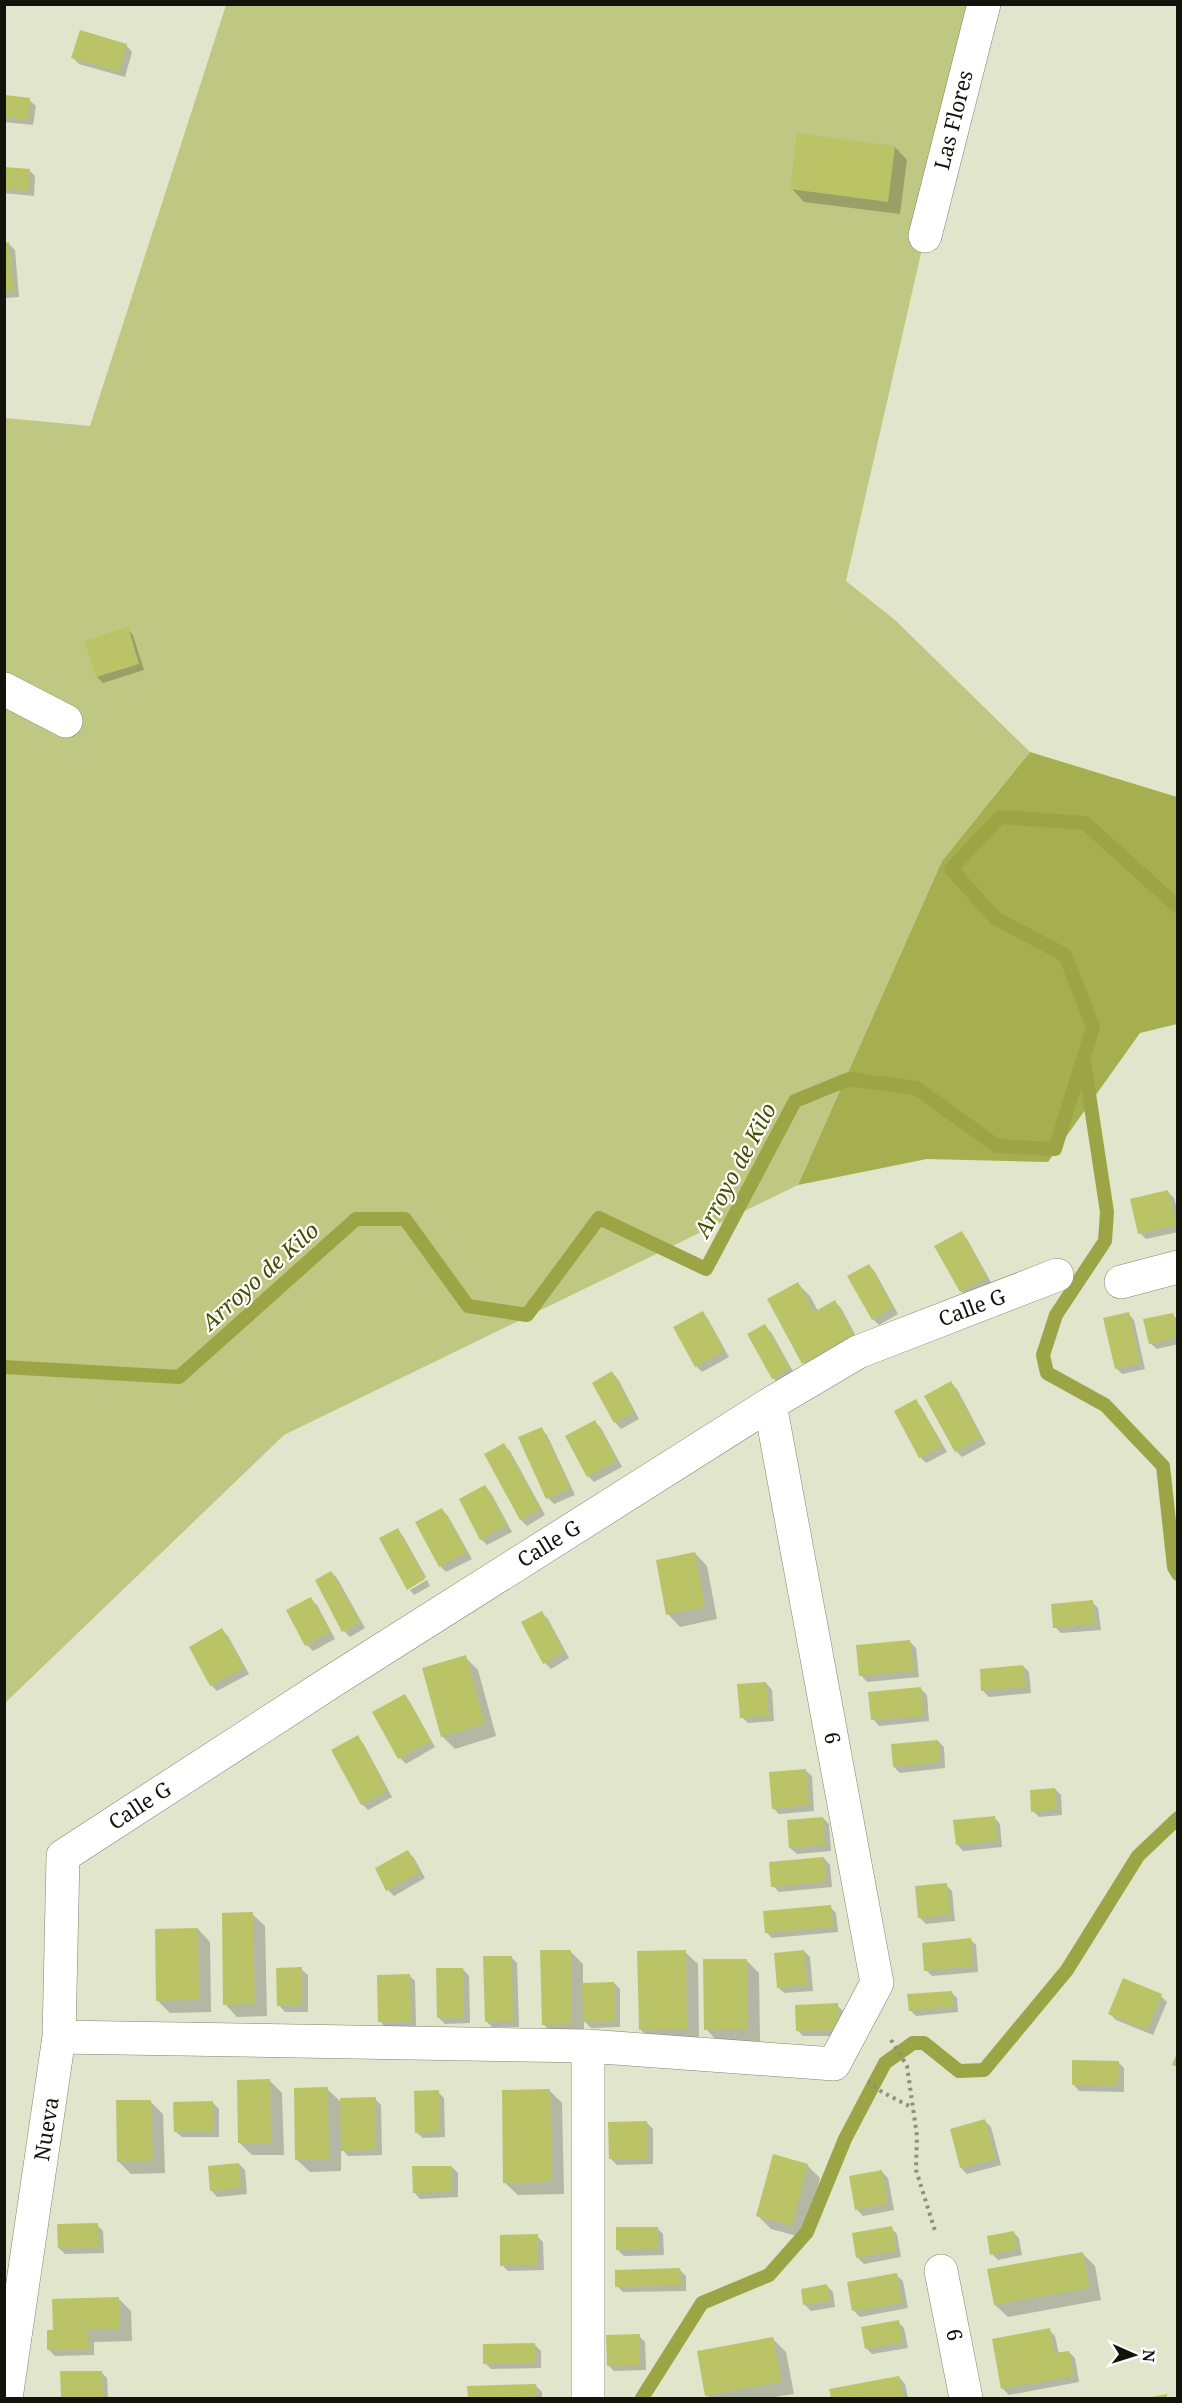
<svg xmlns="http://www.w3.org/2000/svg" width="1182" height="2403" font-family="'Noto Serif',serif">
	<rect width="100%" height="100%" fill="#e1e5cc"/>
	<path fill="#bfc882" d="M226 5H984L925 236 846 581 895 620 1030 752 942 861 798 1185 284 1435 5 1703V418L90 426Z"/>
	<path fill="#a5af50" d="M1030 752 1177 797V1024L1140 1033 1048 1162 927 1159 798 1185 942 861Z"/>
	<path fill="#0003" d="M126 45 132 52 125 77 79 64 73 58Z
		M4 97 29 100 36 106 33 125 4 122Z
		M895 147 907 160 900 214 804 202 792 189Z
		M4 168 29 170 35 176 34 196 4 193Z
		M4 244H9L15 250 19 297 4 298Z
		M127 629 133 635 144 670 103 683 97 677Z
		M1168 1192 1174 1198 1178 1212V1232L1146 1239 1140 1233Z
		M961 1233 967 1239 992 1284 967 1297 961 1291Z
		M869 1265 875 1272 898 1314 879 1325 873 1319Z
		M798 1284 810 1296 818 1311 835 1302 841 1308 859 1342 816 1376 804 1363Z
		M702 1313 708 1319 729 1357 702 1372 696 1366Z
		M1128 1313 1134 1320 1145 1369 1122 1374 1116 1368Z
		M1172 1314 1178 1320V1344L1157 1349 1150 1343Z
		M765 1326 771 1332 795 1375 779 1384 773 1378Z
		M612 1373 618 1379 639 1419 621 1429 615 1422Z
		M951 1383 957 1389 986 1444 962 1457 956 1451Z
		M915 1401 921 1407 947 1452 926 1463 920 1457Z
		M595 1422 601 1428 622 1467 594 1482 588 1476Z
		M541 1429 547 1435 575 1495 554 1504 548 1498Z
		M504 1445 510 1451 545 1515 527 1526 521 1520Z
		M485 1486 491 1493 512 1532 487 1545 481 1539Z
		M442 1510 448 1516 472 1559 446 1572 440 1566Z
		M397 1530 403 1536 426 1577 408 1588Z
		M695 1553 707 1566 717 1619 680 1627 668 1614Z
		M331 1572 337 1578 365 1628 350 1637 344 1631Z
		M427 1580 430 1586 414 1595 410 1590Z
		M310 1599 317 1605 335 1639 313 1651 307 1645Z
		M1092 1602 1098 1608 1101 1630 1061 1633 1055 1627Z
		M542 1613 548 1619 569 1658 551 1669 545 1663Z
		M222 1630 228 1636 249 1674 217 1691 211 1685Z
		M910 1642 916 1648 919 1677 867 1682 861 1675Z
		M465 1657 478 1670 496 1736 455 1749 442 1736Z
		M1023 1666 1029 1672 1031 1693 989 1697 983 1691Z
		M766 1683 772 1690 774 1721 748 1723 742 1717Z
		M921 1689 927 1695 929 1721 879 1726 873 1719Z
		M404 1695 410 1702 435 1747 406 1764 400 1758Z
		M357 1737 363 1743 392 1797 368 1810 362 1804 333 1750Z
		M938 1741 944 1747 945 1768 900 1773 894 1767Z
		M805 1770 812 1776 814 1811 779 1814 773 1808Z
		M1055 1789 1061 1795 1062 1815 1039 1817 1033 1811Z
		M994 1817 1000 1824 1002 1847 963 1851 957 1844Z
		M823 1818 829 1824 831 1851 797 1854 790 1848Z
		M408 1852 414 1858 425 1878 394 1896 388 1890Z
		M824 1858 830 1865 832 1887 779 1892 773 1886Z
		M946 1885 952 1891 955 1921 926 1924 920 1918Z
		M830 1907 836 1913 838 1932 772 1938 766 1932Z
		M252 1914 265 1926 267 2016 237 2017 225 2004Z
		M198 1929 210 1942 211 2012 170 2013 157 2000Z
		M970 1939 976 1945 978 1972 932 1976 926 1970Z
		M570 1951 583 1964V1984L614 1983 620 1989V2027L591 2028 584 2021V2036L556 2037 543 2024Z
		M804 1951 810 1957 813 1991 784 1993 778 1987Z
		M685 1952 698 1964 699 2041 653 2042 640 2029Z
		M511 1957 517 1963 519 2027H492L486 2021Z
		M746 1960 759 1973 760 2041 718 2042 706 2029Z
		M301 1969 308 1975V2012H285L279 2005Z
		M463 1969 469 1976 470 2023 445 2024 439 2018Z
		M409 1975 415 1981 416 2027 386 2028 380 2021Z
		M951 1992 957 1998 958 2012 916 2016 910 2010Z
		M1161 1996 1167 2002 1153 2035 1116 2020 1110 2014Z
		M837 2005 843 2011 844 2036H803L797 2030Z
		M1118 2062 1124 2068V2092L1079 2091 1073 2084Z
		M269 2080 282 2093 284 2155H252L240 2143Z
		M327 2089 342 2103 375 2099 381 2105 382 2155 348 2156 341 2148V2171L310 2172 297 2160Z
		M550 2091 562 2103 564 2194 518 2195 505 2183Z
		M438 2092 444 2098 445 2137 423 2138 416 2132Z
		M151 2102 163 2114 165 2173 131 2174 118 2161Z
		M213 2103 219 2109V2137H182L175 2131Z
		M985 2121 991 2127 1001 2165 967 2174 961 2168 952 2130Z
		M647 2123 653 2129V2164L617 2165 611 2159Z
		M239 2164 245 2170 247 2194 217 2197 211 2190Z
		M807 2165 820 2178 805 2238 771 2229 758 2216Z
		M452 2167 458 2173V2197L420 2199 414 2192Z
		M882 2172 888 2178 894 2210 863 2216 857 2210Z
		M97 2225 103 2231 104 2253 65 2254 59 2248Z
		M657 2228 663 2234 664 2255 624 2256 618 2250Z
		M891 2228 897 2234 901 2257 864 2264 858 2258Z
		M1013 2232 1019 2238 1022 2255 998 2260 992 2254Z
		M537 2236 543 2242 544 2270 508 2271 502 2265Z
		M1082 2253 1095 2266 1101 2300 1008 2317 995 2305Z
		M680 2270 686 2276V2291L623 2292 617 2286Z
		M896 2275 903 2281 908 2308 860 2317 854 2311Z
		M827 2286 833 2292 835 2307 811 2311 805 2305 802 2291Z
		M118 2298 131 2311 132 2341 94 2342V2355L55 2356 49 2350 56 2332Z
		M898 2322 904 2328 908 2348 872 2354 866 2348Z
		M1049 2330 1055 2336 1059 2354 1069 2352 1075 2358 1079 2382 1009 2395 1002 2388Z
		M639 2336 645 2342 646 2370 614 2371 608 2365Z
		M773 2339 786 2352 794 2394 769 2398H710L706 2395Z
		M535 2345 541 2351V2368L491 2369 485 2363Z
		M101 2372 107 2378 108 2398H62L61 2373Z
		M899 2377 905 2384 908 2398H832L831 2390Z
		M536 2386 542 2392V2398H469V2387Z"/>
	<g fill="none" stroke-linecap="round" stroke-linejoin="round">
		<path stroke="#9ca546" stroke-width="14" d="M1084 1061 1107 1212 1105 1241 1056 1315 1043 1355 1047 1373 1105 1405 1163 1466 1174 1567 1178 1574
			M4 1367 179 1377 356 1219H405L468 1306 527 1315 599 1218 706 1269 795 1101 849 1079 916 1088 997 1146 1055 1149 1093 1027 1065 955 995 918 951 869 1000 817 1085 823 1178 907
			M642 2398 702 2303 769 2275 807 2232 845 2139 885 2063 913 2043H924L959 2071 984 2070 1067 1970 1138 1856 1178 1818"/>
	</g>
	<path fill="#bac466" d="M80 30 127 44 119 72 71 58Z
		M5 95 30 98 28 120 5 117Z
		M797 133 895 146 888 202 790 189Z
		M4 167 30 169 28 191 4 189Z
		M9 242 14 291 4 292V243Z
		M128 627 139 664 96 677 84 641Z
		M1168 1190 1177 1225 1138 1234 1130 1199Z
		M962 1231 987 1278 960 1292 934 1246Z
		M869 1264 893 1307 872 1320 847 1276Z
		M798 1282 814 1312 835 1300 854 1335 802 1364 767 1299Z
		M703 1311 724 1351 695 1367 673 1327Z
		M1129 1312 1140 1363 1115 1369 1103 1318Z
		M1173 1313 1178 1337 1149 1344 1143 1319Z
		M765 1324 790 1369 772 1379 747 1334Z
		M612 1371 634 1412 614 1423 592 1383Z
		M951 1381 981 1437 955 1452 924 1396Z
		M916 1399 942 1446 919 1458 894 1411Z
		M595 1420 617 1460 587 1477 565 1436Z
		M542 1427 570 1489 546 1499 518 1437Z
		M504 1443 540 1509 520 1520 484 1454Z
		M485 1485 507 1525 480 1540 459 1499Z
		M442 1508 467 1552 439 1567 415 1522Z
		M398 1528 425 1579 407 1590 379 1538Z
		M695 1552 705 1607 666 1615 656 1560Z
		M331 1571 360 1622 342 1632 315 1580Z
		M311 1597 330 1632 305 1646 286 1610Z
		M1093 1600 1095 1624 1053 1628 1051 1604Z
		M542 1611 564 1652 543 1664 521 1622Z
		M222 1628 244 1668 210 1686 189 1647Z
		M910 1640 914 1671 859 1676 856 1645Z
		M466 1655 485 1724 441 1737 422 1668Z
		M1023 1665 1026 1687 981 1691 980 1669Z
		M766 1682 769 1715 740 1718 737 1684Z
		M921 1687 924 1716 871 1720 868 1692Z
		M405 1694 431 1741 398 1759 372 1712Z
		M358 1735 387 1791 361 1805 331 1750Z
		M938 1740 940 1762 893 1767 891 1744Z
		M806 1769 809 1805 772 1809 769 1772Z
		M1055 1788 1057 1809 1031 1812 1030 1790Z
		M995 1816 997 1841 956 1845 953 1820Z
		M823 1817 825 1845 789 1848 787 1820Z
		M408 1850 420 1872 386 1891 375 1868Z
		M824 1857 826 1882 771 1887 769 1862Z
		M947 1883 950 1915 918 1918 915 1886Z
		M831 1905 833 1927 765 1933 763 1911Z
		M253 1912 255 2004 223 2005 222 1913Z
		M198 1928 199 2000 156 2001 155 1929Z
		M971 1938 973 1966 924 1971 922 1943Z
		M540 1950H571L572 2024 542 2025Z
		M686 1950 687 2029 639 2030 637 1951Z
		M804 1950 807 1985 777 1988 774 1953Z
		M483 1956H512L513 2021 485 2022Z
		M703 1959H747L748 2029 704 2030Z
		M302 1967V2006H277L276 1968Z
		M436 1968H463L464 2018H437Z
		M410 1974 411 2022H378L377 1975Z
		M1123 1978 1162 1994 1147 2030 1108 2014Z
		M614 1982 615 2022H583L582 1983Z
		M952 1991 953 2007 909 2011 907 1994Z
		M838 2003 839 2030 796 2031 795 2005Z
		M1178 2051V2067L1172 2065Z
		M1072 2060 1119 2061 1118 2086 1072 2085Z
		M270 2079 271 2143H238L237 2080Z
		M328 2087 329 2159 295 2160 294 2088Z
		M550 2089 552 2182 503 2183 502 2090Z
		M439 2090V2132L415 2133 414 2091Z
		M376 2097V2150L341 2151 340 2098Z
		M116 2100H151L153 2161 117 2162Z
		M213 2101 214 2131 174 2132 173 2102Z
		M985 2119 996 2159 960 2168 950 2129Z
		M647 2121 648 2159H609L608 2122Z
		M773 2154 808 2164 792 2226 756 2216Z
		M239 2163 241 2188 210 2191 208 2166Z
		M412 2166H452V2192L413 2193Z
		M882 2170 888 2204 855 2210 849 2176Z
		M98 2223 99 2248H58L57 2224Z
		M892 2226 896 2251 856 2258 852 2233Z
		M616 2227H658V2249L616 2250Z
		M1014 2231 1017 2249 990 2255 987 2236Z
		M538 2234V2265L500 2266V2235Z
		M1083 2252 1090 2288 994 2305 987 2269Z
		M680 2268 681 2285 615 2287V2270Z
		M897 2273 902 2303 852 2311 847 2282Z
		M827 2284 830 2301 803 2305 801 2289Z
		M119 2297V2329L88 2330 89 2350H47V2330H53L52 2299Z
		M899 2320 903 2342 865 2349 861 2327Z
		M1050 2328 1054 2353 1069 2351 1074 2376 1001 2389 992 2339Z
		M640 2334V2365L607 2366 606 2335Z
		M773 2337 782 2382 705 2396 697 2351Z
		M535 2343 536 2363 483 2364V2344Z
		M60 2371H102L103 2398H61Z
		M899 2376 904 2398H831L829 2389Z
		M536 2384 537 2398H468L467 2386Z
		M1167 2394V2398H1151V2397Z"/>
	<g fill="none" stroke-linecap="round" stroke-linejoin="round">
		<defs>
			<path id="minor" d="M925 236 984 4
				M4 689 66 721
				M1121 1282 1178 1267
				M59 2037 588 2046 834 2064 877 1983 770 1404
				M588 2046V2398
				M941 2271 966 2398
				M6 2398 59 2037 63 1856 334 1680 770 1404 858 1352 1057 1275"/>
		</defs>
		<use href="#minor" stroke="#81856e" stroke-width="34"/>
		<path stroke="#8c8f7d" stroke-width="4" stroke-dasharray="3 4.5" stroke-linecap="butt" d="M891 2040 907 2066 917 2136 916 2170 936 2234
			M868 2081 882 2092 913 2108"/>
		<use href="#minor" stroke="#fff" stroke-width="33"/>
	</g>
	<g text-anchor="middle" stroke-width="4.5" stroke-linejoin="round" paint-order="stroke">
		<g font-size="21" fill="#12140b" stroke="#fff">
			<text transform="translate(954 120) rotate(-76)" y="7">Las Flores</text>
			<text transform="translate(972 1308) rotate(-21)" y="7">Calle G</text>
			<text transform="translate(549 1544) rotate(-32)" y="7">Calle G</text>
			<text transform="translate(832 1738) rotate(80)" y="7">6</text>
			<text transform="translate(140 1806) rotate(-33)" y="7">Calle G</text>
			<text transform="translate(47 2129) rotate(-81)" y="7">Nueva</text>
			<text transform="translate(954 2335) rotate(79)" y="7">6</text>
		</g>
		<g font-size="22" font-style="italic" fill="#484e02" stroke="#fff">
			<text transform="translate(735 1170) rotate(-62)" y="8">Arroyo de Kilo</text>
			<text transform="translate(260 1276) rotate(-42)" y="8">Arroyo de Kilo</text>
		</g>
	</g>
	<rect width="1182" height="2403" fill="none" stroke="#12140b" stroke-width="12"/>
	<g transform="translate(1134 2355) rotate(93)" stroke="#ffffff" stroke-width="4.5" paint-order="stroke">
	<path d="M0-4.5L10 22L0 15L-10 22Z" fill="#12140b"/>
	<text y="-9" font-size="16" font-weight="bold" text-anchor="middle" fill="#12140b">N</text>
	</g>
</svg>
